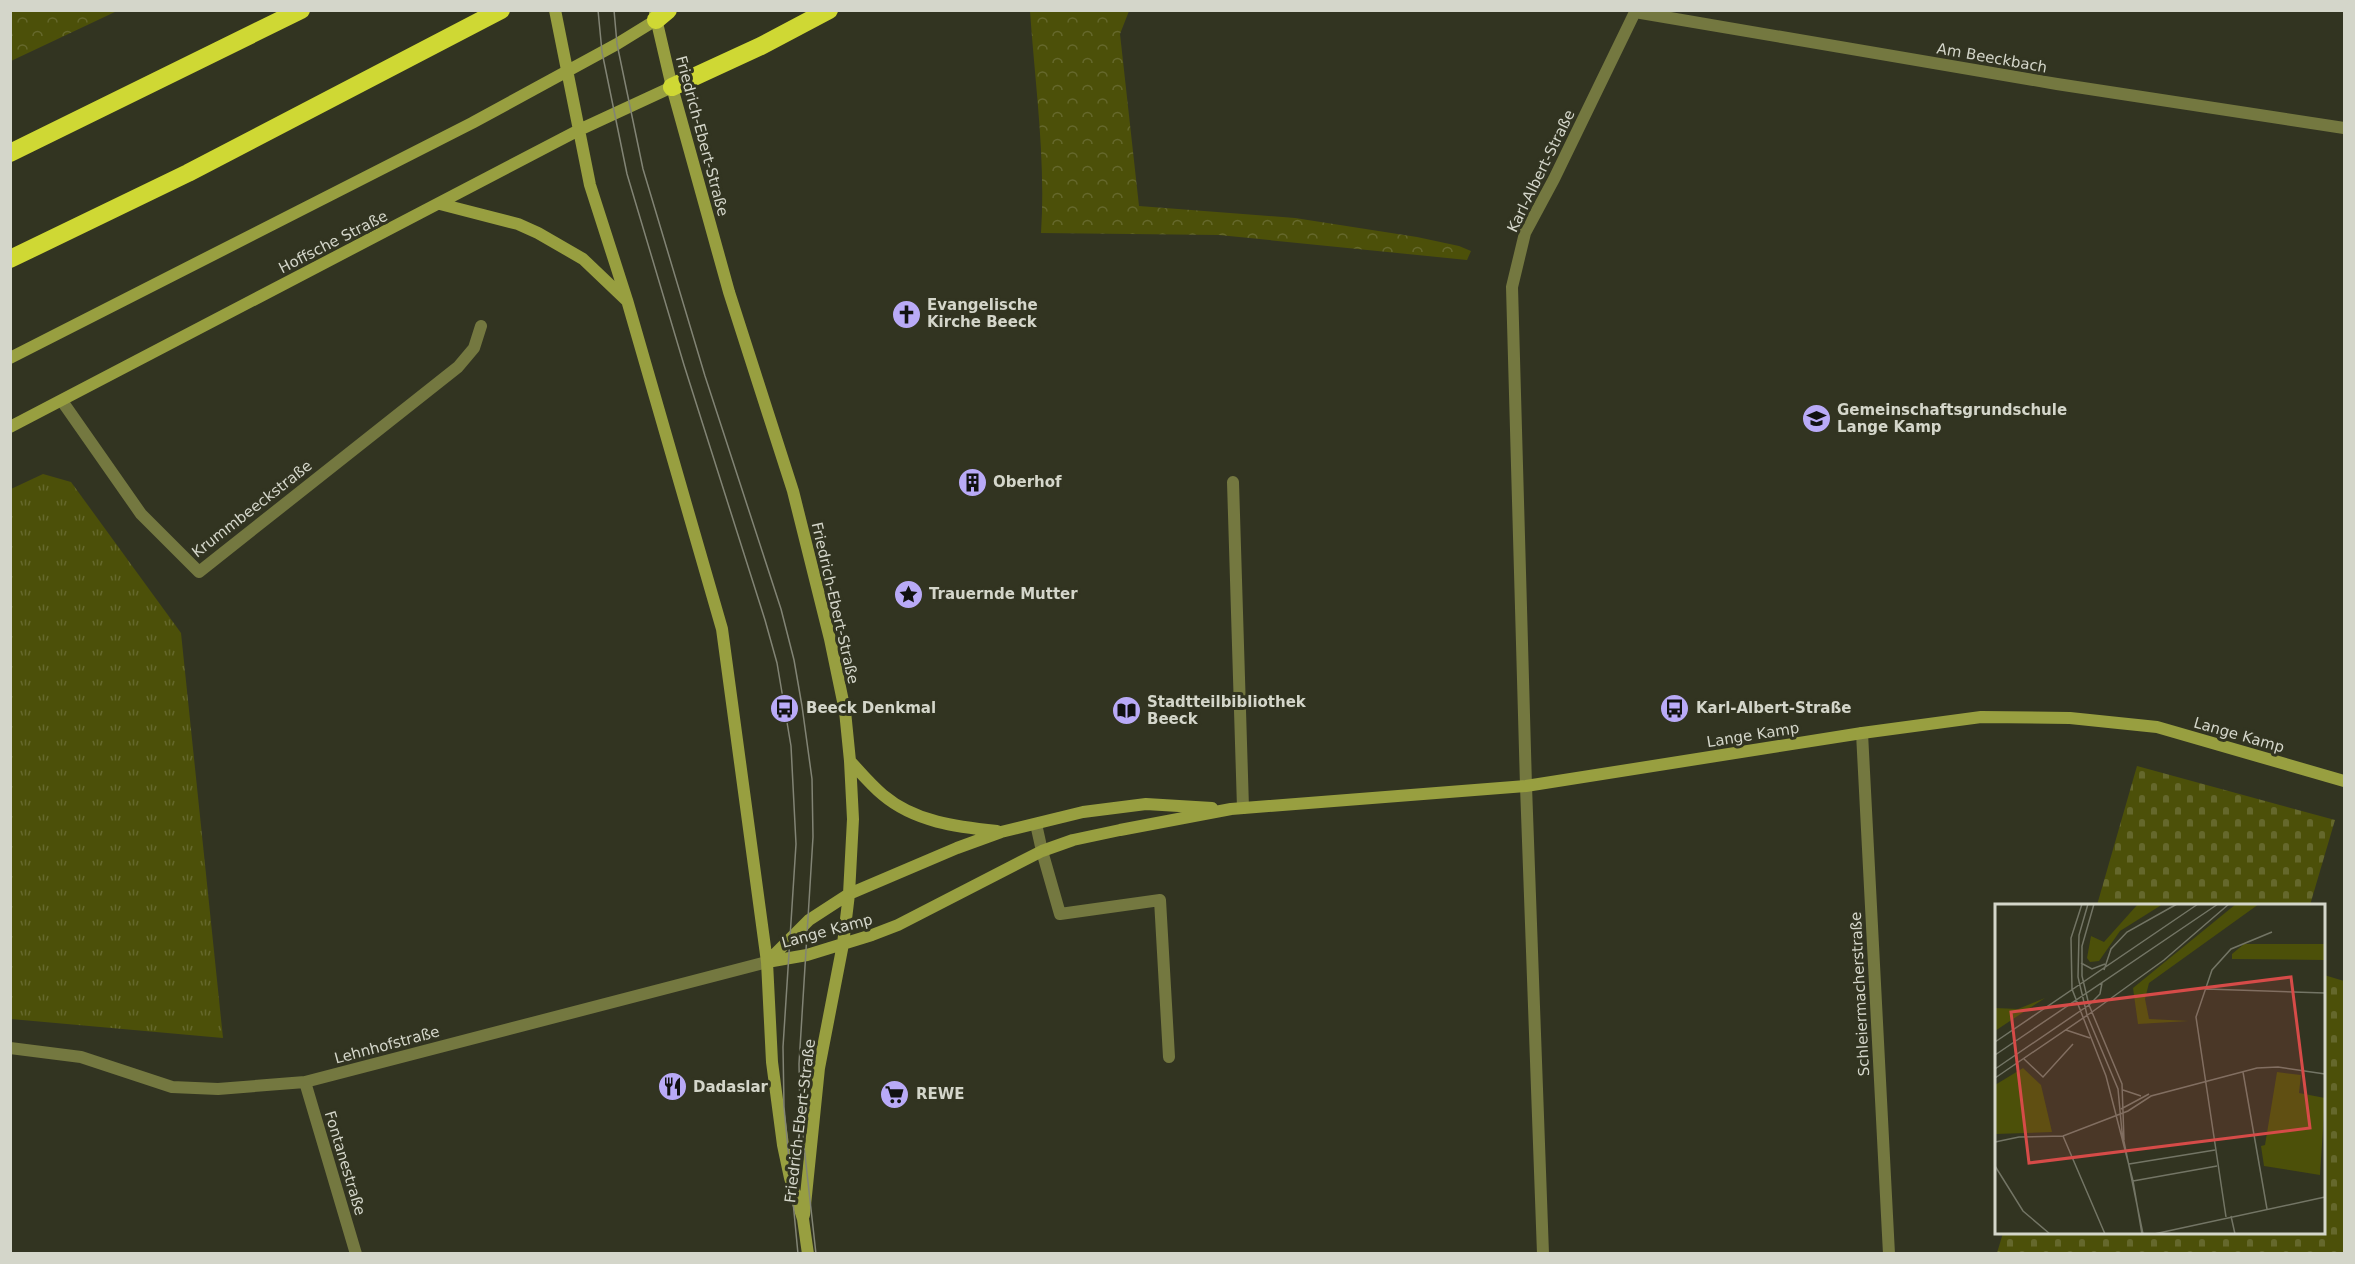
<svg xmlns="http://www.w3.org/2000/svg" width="2355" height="1264" font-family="'DejaVu Sans',sans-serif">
	<defs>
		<pattern id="grass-tufts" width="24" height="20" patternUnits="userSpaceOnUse" patternTransform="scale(1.5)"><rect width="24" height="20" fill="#4c5009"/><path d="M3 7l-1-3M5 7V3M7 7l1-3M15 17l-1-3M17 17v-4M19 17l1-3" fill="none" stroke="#65682c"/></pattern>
		<pattern id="forest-crowns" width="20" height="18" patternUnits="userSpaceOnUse" patternTransform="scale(1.5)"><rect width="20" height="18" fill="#4c5009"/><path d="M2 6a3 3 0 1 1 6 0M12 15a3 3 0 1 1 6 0" fill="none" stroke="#65682c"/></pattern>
		<pattern id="cemetery-stones" width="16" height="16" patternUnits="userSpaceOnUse" patternTransform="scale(1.5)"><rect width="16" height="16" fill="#4c5009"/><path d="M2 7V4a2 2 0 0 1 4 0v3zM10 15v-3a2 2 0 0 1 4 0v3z" fill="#65682c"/></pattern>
	</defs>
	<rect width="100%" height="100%" fill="#323421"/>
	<path fill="url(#grass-tufts)" d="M43 474 71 482 181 633 223 1038 11 1019V489Z"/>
	<path fill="url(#forest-crowns)" d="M11 10H117V11L11 61Z
		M1030 11H1129L1120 34 1139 206 1295 218 1417 237 1459 246 1471 251 1467 260 1219 235 1041 233C1046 160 1035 84 1030 11Z"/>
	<path fill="url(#cemetery-stones)" d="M2137 766 2335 820 2310 905H2097Z
		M2324 975 2344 981V1253H1997L2003 1233 2324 1232Z"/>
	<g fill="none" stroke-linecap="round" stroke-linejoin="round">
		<path stroke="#747840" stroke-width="12" d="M1233 482 1243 808
			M1036 824 1042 851 1060 914 1160 900 1169 1057"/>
		<path stroke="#747840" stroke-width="12" d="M1635 12 2057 84 2344 128
			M62 401 141 514 199 572 458 367 474 348 481 326
			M1862 733 1889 1254
			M10 1048 81 1057 172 1087 218 1089 305 1082 767 962
			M305 1082 356 1254
			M1543 1254 1526 786 1512 287 1525 233 1554 179 1636 10"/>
		<path stroke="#989f40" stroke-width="12" d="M555 10 590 185 627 300 722 629 767 962 772 1062 783 1145 790 1178 803 1219 808 1254
			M655 14 672 87 729 292 793 491 830 639 845 711 850 761 853 819 849 894 843 944 819 1068 804 1215
			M440 204 518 224 538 233 583 259 626 300
			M10 358 472 123 617 44 656 20
			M10 427 579 130 672 87
			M850 761C861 773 871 785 883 795 915 822 957 827 997 831
			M767 962 807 955 872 935 898 925 1042 851 1073 840 1120 830 1231 809 1526 786 1862 733 1981 717 2070 718 2157 727 2344 781
			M767 962 809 920 849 894 957 848 1001 832 1083 812 1146 804 1212 808"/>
		<path stroke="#cfd834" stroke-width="18" d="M656 20 668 10
			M672 87 761 46 829 10
			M10 153 301 10
			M10 259 188 173 501 10"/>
		<path stroke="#828475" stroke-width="1.5" d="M598 10 602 52 627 174 684 365 765 620 777 663 791 746 796 844 783 1047 784 1107 798 1254
			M614 10 617 44 643 169 705 376 781 609 794 660 802 706 812 779 813 837 799 1064 800 1110 816 1254"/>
	</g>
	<defs>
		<symbol id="church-disc" viewBox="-11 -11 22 22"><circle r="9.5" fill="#b9aaf7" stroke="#323421"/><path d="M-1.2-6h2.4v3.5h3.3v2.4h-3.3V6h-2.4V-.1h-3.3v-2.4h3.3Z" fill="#111"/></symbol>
		<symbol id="school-disc" viewBox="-11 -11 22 22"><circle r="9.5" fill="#b9aaf7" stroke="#323421"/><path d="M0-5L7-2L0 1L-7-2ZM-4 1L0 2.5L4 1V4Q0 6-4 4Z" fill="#111"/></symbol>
		<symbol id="building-disc" viewBox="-11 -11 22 22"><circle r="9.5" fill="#b9aaf7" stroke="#323421"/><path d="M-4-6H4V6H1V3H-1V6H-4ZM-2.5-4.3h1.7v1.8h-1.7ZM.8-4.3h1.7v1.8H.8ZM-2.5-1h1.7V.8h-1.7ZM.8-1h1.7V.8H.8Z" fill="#111"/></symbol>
		<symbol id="sight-disc" viewBox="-11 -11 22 22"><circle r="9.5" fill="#b9aaf7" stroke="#323421"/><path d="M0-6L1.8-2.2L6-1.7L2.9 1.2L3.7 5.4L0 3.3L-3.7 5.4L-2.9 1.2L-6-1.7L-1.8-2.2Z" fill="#111"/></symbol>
		<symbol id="bus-disc" viewBox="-11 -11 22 22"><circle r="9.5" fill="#b9aaf7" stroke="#323421"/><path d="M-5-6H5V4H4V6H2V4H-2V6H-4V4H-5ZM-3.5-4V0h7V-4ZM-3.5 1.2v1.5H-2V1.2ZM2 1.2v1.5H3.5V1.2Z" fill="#111"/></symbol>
		<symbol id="library-disc" viewBox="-11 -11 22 22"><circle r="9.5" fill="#b9aaf7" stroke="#323421"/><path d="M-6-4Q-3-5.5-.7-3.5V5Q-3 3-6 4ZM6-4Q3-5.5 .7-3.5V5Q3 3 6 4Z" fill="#111"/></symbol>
		<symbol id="restaurant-disc" viewBox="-11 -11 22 22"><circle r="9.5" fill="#b9aaf7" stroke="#323421"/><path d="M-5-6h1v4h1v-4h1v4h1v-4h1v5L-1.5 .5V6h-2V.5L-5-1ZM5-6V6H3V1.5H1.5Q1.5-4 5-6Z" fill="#111"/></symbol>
		<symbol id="supermarket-disc" viewBox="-11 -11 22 22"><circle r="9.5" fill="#b9aaf7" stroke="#323421"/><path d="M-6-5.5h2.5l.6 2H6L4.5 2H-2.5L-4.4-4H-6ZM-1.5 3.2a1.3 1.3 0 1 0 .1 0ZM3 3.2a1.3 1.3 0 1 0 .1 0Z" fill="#111"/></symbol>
	</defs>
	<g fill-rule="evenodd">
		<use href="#church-disc" x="890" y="298" width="33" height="33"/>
		<use href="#school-disc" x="1800" y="402" width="33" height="33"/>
		<use href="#building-disc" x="956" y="466" width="33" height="33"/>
		<use href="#sight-disc" x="892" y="578" width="33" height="33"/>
		<use href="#bus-disc" x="768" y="692" width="33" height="33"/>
		<use href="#bus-disc" x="1658" y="692" width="33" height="33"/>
		<use href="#library-disc" x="1110" y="694" width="33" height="33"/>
		<use href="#restaurant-disc" x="656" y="1070" width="33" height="33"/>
		<use href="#supermarket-disc" x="878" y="1078" width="33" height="33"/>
	</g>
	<g text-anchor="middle" stroke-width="6" stroke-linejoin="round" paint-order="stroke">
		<g font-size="15" fill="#d4d6ca" stroke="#323421">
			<text transform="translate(1992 58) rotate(10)" y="5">Am Beeckbach</text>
			<text transform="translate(702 136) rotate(75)" y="5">Friedrich-Ebert-Straße</text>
			<text transform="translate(1541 171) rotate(-64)" y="5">Karl-Albert-Straße</text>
			<text transform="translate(333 242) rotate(-27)" y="5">Hoffsche Straße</text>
			<text transform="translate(252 509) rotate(-38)" y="5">Krummbeeckstraße</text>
			<text transform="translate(835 603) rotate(77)" y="5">Friedrich-Ebert-Straße</text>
			<text transform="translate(1753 735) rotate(-9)" y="5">Lange Kamp</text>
			<text transform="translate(2239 735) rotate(16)" y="5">Lange Kamp</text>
			<text transform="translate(827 931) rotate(-15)" y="5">Lange Kamp</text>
			<text transform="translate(1860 994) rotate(-93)" y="5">Schleiermacherstraße</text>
			<text transform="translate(387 1045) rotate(-15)" y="5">Lehnhofstraße</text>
			<text transform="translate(800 1121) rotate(-83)" y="5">Friedrich-Ebert-Straße</text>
			<text transform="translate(345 1163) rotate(73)" y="5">Fontanestraße</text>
		</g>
		<g font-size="15" font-weight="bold" fill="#d4d6ca" stroke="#323421" text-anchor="start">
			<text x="927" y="310">Evangelische<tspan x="927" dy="17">Kirche Beeck</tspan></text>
			<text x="1837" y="415">Gemeinschaftsgrundschule<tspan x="1837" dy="17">Lange Kamp</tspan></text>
			<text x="993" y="487">Oberhof</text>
			<text x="929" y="599">Trauernde Mutter</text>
			<text x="1147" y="707">Stadtteilbibliothek<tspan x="1147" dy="17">Beeck</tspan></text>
			<text x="806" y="713">Beeck Denkmal</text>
			<text x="1696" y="713">Karl-Albert-Straße</text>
			<text x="693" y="1092">Dadaslar</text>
			<text x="916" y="1099">REWE</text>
		</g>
	</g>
	<g transform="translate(1995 904)">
		<rect width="330" height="330" fill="#323421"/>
		<path d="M143 0H168L125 27 104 57 95 58 92 54 96 32 109 38ZM28 164 46 181 57 228 0 230V181Z" fill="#4c5009"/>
		<path d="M241 0H264L154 79 150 95 154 115 194 117 143 120 138 84ZM249 40H330V56L237 55V50ZM50 94 15 117 0 127V104L23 105Z" fill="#4c5009"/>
		<path d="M282 168 306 171 304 189 330 194 325 271 269 262 266 242 270 241Z" fill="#4c5009"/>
		<path fill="none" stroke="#737565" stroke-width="1.5" d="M87 0 76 34 77 85 111 172 138 277 147 330M93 0 84 31 83 73 92 111 123 185 127 228 148 330M99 0 87 42V72L94 101 127 180 129 236M86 59 97 65 110 60M109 66 116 45 132 28 182 0M211 85 330 89M94 101 105 90 107 79M97 108 169 56 234 0M71 126 95 134M0 138 203 0M0 151 223 0M29 155 48 173 78 140M0 165 94 101M248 168 272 305M0 174 97 108M128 186 146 192M126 205 154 190M68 232 110 330M0 238 24 233 68 232 133 207 156 192 262 164 283 163 330 170M134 260 220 246M0 262 28 307 55 330M138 277 222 262M236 312 240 330M231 313 201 113 217 66 236 45 277 28M159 330 330 293"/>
		<path fill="#d64b48" fill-opacity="0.15" stroke="#d64b48" stroke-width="3" d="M296 73 315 224 34 259 16 108Z"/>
		<rect width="330" height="330" fill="none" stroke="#d4d6ca" stroke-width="3"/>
	</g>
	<rect width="2355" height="1264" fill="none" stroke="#d4d6ca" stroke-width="24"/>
</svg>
